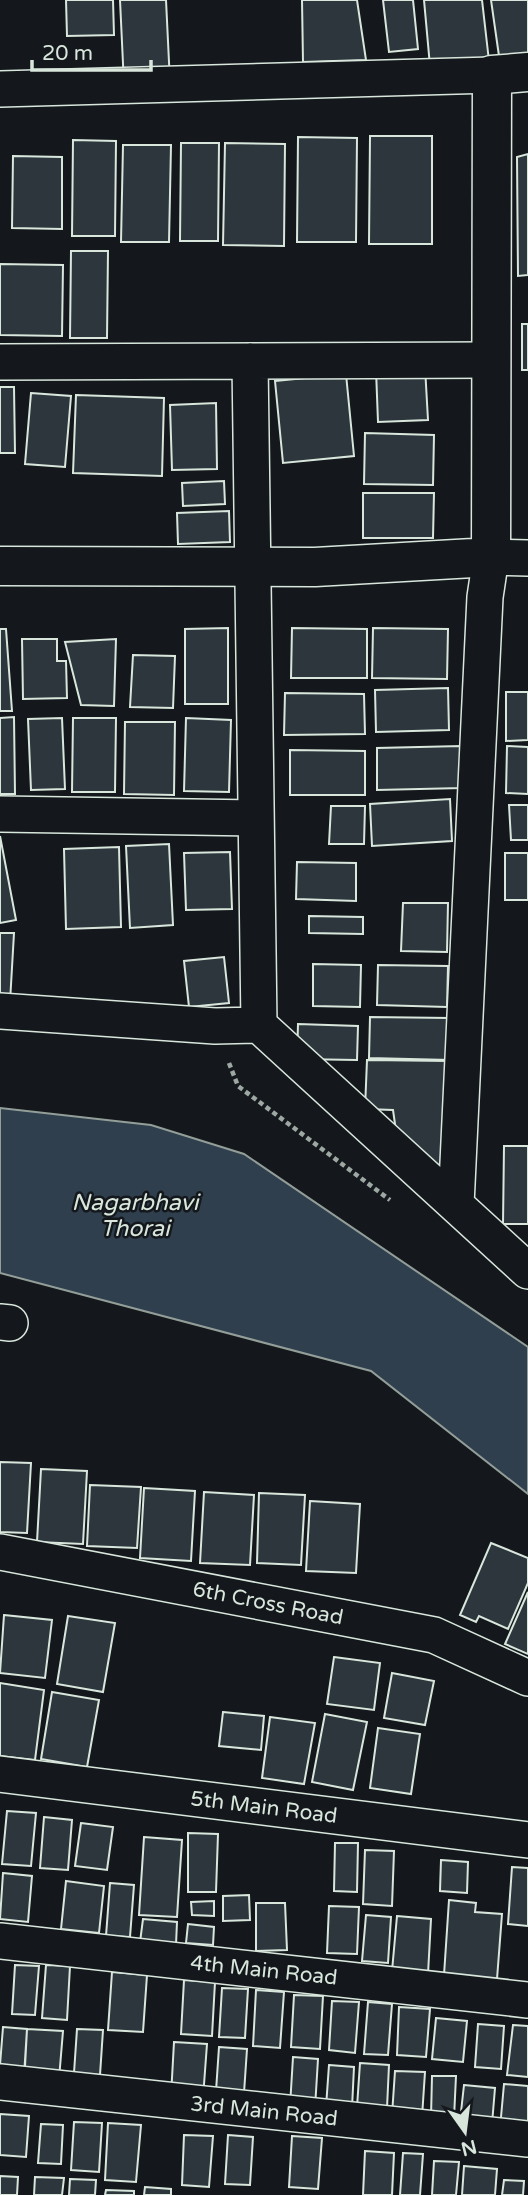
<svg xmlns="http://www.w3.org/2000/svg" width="528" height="2195" font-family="'Varela Round',sans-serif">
	<rect width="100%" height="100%" fill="#14181c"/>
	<path fill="#2f3f4d" stroke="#939e99" stroke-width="2" d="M0 1108 151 1125 244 1154 528 1347V1494L371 1371 0 1273Z"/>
	<path fill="#2c363c" stroke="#d8e6dc" stroke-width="2" d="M66 0H113L114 35 67 36Z
		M120 0H166L170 83 124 85Z
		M302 0H357L366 60 303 62Z
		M383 0H413L418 49 389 52Z
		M424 0H482L489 61 430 66Z
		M491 0H528V59L500 63Z
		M370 136H432V244H369Z
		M298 137 357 138 356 242H297Z
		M73 140 116 141 115 236H72Z
		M181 143H219L218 241H180Z
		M225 143 285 144 284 246 223 245Z
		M123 145H171L169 242H121Z
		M528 154V275L518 276 517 157Z
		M13 156 62 157V229L12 228Z
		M71 251H108L107 338H70Z
		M0 264 63 265 62 336 0 335Z
		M522 324H528V370H522Z
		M425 367 428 420 378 422 376 370Z
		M346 374 354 456 283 463 275 381Z
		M0 387H14L15 453H0Z
		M31 393 71 396 65 467 25 464Z
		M76 395 164 398 162 476 73 473Z
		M216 403 217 469 172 470 170 405Z
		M365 433 434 435 433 485 364 484Z
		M224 481 225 504 183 506 182 483Z
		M363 493H434L433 538H363Z
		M229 511 230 542 178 544 177 513Z
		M228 628V704H185V629Z
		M292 628 367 629V678H291Z
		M373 628 448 629 447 679 372 678Z
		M0 629H6L12 711H0Z
		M22 639H57V661H66L67 698 23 699Z
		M116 639 114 706 81 705 65 642Z
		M133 655 175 656 173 708 130 707Z
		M448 688 449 730 376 732 375 690Z
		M506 692H528V740L506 741Z
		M285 693 364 694 365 734 284 735Z
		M14 717 15 794H0V718Z
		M62 718 65 789 31 790 28 719Z
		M73 718H116L115 792H72Z
		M186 718 231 720 229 792 184 791Z
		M125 722H175L174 795 124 794Z
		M461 746 462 788 377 790V748Z
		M507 746 528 747V794L506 793Z
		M290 750 365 751V795H290Z
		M450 799 452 841 372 846 370 804Z
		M509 805H528V840H511Z
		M331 806H365L364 844H329Z
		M0 836 16 920 0 923Z
		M169 844 173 925 130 928 126 846Z
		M119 847 121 927 66 929 64 849Z
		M230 852 232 909 186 910 184 853Z
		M505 853H528V900H505Z
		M297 862 356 863V901L296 899Z
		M403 903H448L447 952 401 951Z
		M309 916 363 917V934L309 933Z
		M0 933H14L10 1002 0 1001Z
		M224 957 229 1003 189 1007 184 961Z
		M313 964 361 965 360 1007 313 1006Z
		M378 965 448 966 447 1007 377 1005Z
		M370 1017 450 1018V1060L369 1058Z
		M298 1024 358 1026 357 1060 297 1059Z
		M367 1060 449 1061 446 1179 398 1145 393 1110 365 1109Z
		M504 1146H528V1224H503Z
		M0 1462 31 1463 27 1533 0 1532Z
		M41 1469 87 1471 83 1544 37 1542Z
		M90 1485 141 1487 137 1548 87 1546Z
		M144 1488 195 1491 191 1561 140 1558Z
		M204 1492 254 1495 250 1565 200 1563Z
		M259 1493 305 1495 301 1565 257 1563Z
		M310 1501 360 1504 356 1573 306 1571Z
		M491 1543 528 1558V1583L508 1629 479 1616 476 1622 460 1615Z
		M528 1592V1654L505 1644Z
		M4 1615 52 1620 45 1678 0 1673Z
		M68 1616 115 1623 103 1692 57 1684Z
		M334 1657 380 1663 374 1710 327 1704Z
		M392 1673 434 1681 425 1725 384 1718Z
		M0 1683 44 1690 35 1760 0 1756Z
		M52 1692 99 1700 87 1767 41 1759Z
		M223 1712 264 1716 261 1750 219 1746Z
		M325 1714 367 1722 353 1790 312 1782Z
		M270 1717 315 1723 304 1784 262 1778Z
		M378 1728 420 1734 411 1794 370 1788Z
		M7 1811 36 1813 31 1866 2 1864Z
		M44 1817 72 1820 68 1870 40 1868Z
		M81 1823 113 1827 107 1870 75 1866Z
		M188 1833 218 1834 216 1892H188Z
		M144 1837 182 1840 177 1917 139 1915Z
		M335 1843H358L357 1892 334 1891Z
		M365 1850 394 1851 392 1906 363 1904Z
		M441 1860 468 1862 467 1893 440 1891Z
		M512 1867 528 1868V1926L508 1924Z
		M3 1873 32 1876 28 1922 0 1919Z
		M66 1881 104 1886 99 1933 61 1929Z
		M110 1883 134 1885 130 1937 106 1936Z
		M249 1895 250 1920 223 1921V1896Z
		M449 1900 476 1903 475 1912 502 1914 497 1979 444 1975Z
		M214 1901V1916L192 1915 191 1902Z
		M256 1903H285L287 1950 256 1951Z
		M329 1906 359 1907 357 1954 327 1953Z
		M366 1915 391 1917 388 1963 362 1961Z
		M397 1916 431 1919 428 1974 392 1971Z
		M143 1919 177 1922 176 1945 140 1942Z
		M188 1924 214 1927 213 1945 186 1943Z
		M15 1965 39 1966 35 2015 12 2014Z
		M46 1965 70 1966 67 2020 42 2018Z
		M112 1972 147 1975 143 2032 108 2030Z
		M184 1980 215 1982 212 2036 181 2034Z
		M222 1988 248 1989 245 2038 219 2037Z
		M256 1990 284 1992 280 2048 253 2046Z
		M294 1995 323 1996 320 2049 291 2047Z
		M332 2001 359 2002 355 2053 329 2050Z
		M368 2002 392 2004 388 2055 364 2054Z
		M399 2007 430 2009 426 2057 397 2055Z
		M436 2018 467 2021 463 2062 432 2059Z
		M478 2024 504 2026 501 2069 475 2067Z
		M513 2025 528 2026V2077L507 2075Z
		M3 2027 27 2029 25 2067 0 2065Z
		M27 2029 63 2031 59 2079 24 2076Z
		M77 2029 103 2030 100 2075 74 2073Z
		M174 2042 207 2044 203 2098 171 2096Z
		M219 2047 247 2049 244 2093 216 2091Z
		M293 2057 318 2059 315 2108 290 2106Z
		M360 2063 389 2065 387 2108 357 2107Z
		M329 2065 354 2067 352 2108 326 2107Z
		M395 2071 425 2072 422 2117 392 2115Z
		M432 2076H456L454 2118 431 2117Z
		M504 2084 528 2086V2131L500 2128Z
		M464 2085 495 2088 492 2124 460 2121Z
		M0 2114 29 2116 26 2157 0 2155Z
		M74 2122 102 2123 99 2172 71 2170Z
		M108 2123 141 2125 136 2182 105 2180Z
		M41 2124 63 2125 61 2164 38 2163Z
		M184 2135 213 2136 209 2187 182 2185Z
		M228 2135 253 2137 250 2185 225 2184Z
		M292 2136 322 2138 318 2189 289 2187Z
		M365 2151 394 2153 392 2195H363Z
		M403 2153 423 2154 420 2195H400Z
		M434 2161 459 2162 456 2195H432Z
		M464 2166 497 2169 495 2195H462Z
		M0 2176 18 2177 17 2195H0Z
		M35 2177 64 2178 62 2195H34Z
		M70 2179 96 2180 95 2195H69Z
		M504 2180 524 2181 523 2195H502Z
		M145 2187 171 2189V2195H144Z
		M106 2190 134 2191V2195H105Z"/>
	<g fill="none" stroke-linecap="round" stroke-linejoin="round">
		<defs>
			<path id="street" d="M0 89 492 75
				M250 361 259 1025
				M0 362 491 360
				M0 814 256 818
				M0 1011 215 1026 259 1025 528 1271
				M456 1205 485 597 491 557 528 558
				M0 1322 10 1323
				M0 1552 434 1635 528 1678
				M0 1774 528 1840
				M0 1941 528 2000
				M0 2082 528 2139"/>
			<path id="secondary" d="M0 566 315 567 491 557 492 75 528 72"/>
		</defs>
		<use href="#street" stroke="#d8e6dc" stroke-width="38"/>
		<use href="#secondary" stroke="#d8e6dc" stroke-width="41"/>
		<path stroke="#9da8a2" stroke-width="4.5" stroke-dasharray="5 3.5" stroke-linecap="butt" d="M229 1063 238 1086 390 1200"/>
		<use href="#street" stroke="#14181c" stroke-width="35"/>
		<use href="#secondary" stroke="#14181c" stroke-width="38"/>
	</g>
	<g text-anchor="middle" stroke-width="5" stroke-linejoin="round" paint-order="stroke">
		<g font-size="21" fill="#d8e6dc" stroke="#14181c">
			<text transform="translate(268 1603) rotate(11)" y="7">6th Cross Road</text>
			<text transform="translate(264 1807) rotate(7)" y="7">5th Main Road</text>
			<text transform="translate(264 1970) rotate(6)" y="7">4th Main Road</text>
			<text transform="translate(264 2111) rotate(6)" y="7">3rd Main Road</text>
		</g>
		<g font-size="23" font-style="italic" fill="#d8e6dc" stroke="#14181c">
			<text x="135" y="1210">Nagarbhavi<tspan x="135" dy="26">Thorai</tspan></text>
		</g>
	</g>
	<g transform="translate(465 2132) rotate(166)" stroke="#14181c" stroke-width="5" paint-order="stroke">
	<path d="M0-5L12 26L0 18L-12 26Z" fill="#d8e6dc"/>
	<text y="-10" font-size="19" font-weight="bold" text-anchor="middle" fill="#d8e6dc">N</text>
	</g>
	<path d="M32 60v10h119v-10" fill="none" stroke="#d8e6dc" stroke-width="3.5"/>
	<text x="42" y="60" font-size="21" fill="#d8e6dc" stroke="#14181c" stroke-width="5" paint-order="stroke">20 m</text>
</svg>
